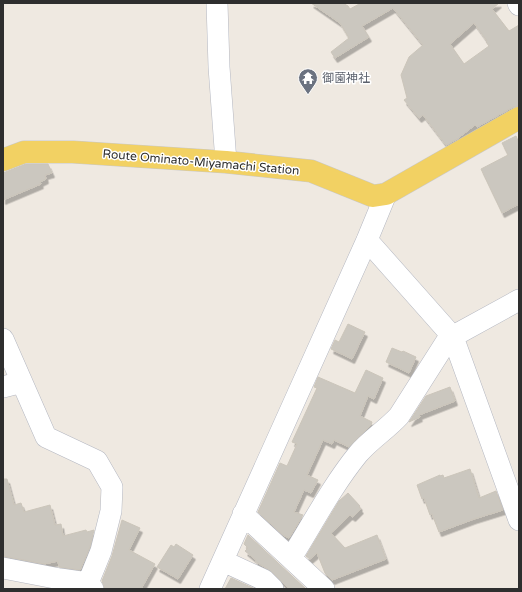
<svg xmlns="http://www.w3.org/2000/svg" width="522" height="592" font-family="'Varela Round','Noto Sans JP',sans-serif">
	<defs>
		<filter id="shadow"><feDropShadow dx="2.5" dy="4.5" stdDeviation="0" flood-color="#0004"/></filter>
	</defs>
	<rect width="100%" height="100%" fill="#efe9e1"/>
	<path fill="#cbc7bf" stroke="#cbc5ba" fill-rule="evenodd" filter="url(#shadow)" d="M311 3H343L348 6 350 9 361 3H499L492 9 509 31 519 25V106L513 107 477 127 475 125 457 139 446 145 423 115 419 118 404 100 407 98 401 75 409 57 423 45 393 8 362 26 369 37 335 58 331 52 349 38 340 23ZM474 23 487 41 486 42 489 46 464 64 450 44Z
		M516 136 519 143V204L502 213 481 169 508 155 502 143Z
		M26 164H48L52 173 45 175 46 179 40 182 41 184 3 200V173Z
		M348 324 365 332 352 359 331 349 335 340 339 342Z
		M392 348 402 352 403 351 416 357 409 373 386 362Z
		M366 370 383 378 374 399 368 396 360 416 372 422 371 425 349 447 334 440 332 444 323 440 307 475 318 480 311 493 304 490 294 512 303 515 289 538 283 535 258 512 280 463 287 466 297 444 292 442 317 388 314 387 318 377 355 393Z
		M450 387 455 401 419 415 420 417 409 422 426 396Z
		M470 469 479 498 496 491 503 510 474 519 439 532 432 514 430 515 424 498 422 499 417 485 440 475V476L443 475 444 478Z
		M3 479H7L14 505 21 503 24 512 50 505 55 525 61 524 63 536 86 530 87 532 94 530 90 547 80 570 59 567 58 561 44 564 3 556Z
		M348 493 360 506 359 507 361 509 353 517 350 515 331 533 345 548 377 535 386 559 332 580 325 573 317 553 310 559 306 556 339 501Z
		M122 520 140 528 129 550 155 564 141 589H105L102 581 112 556Z
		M248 535 306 589H289L272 572 255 561 256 560 245 551 248 548 244 544Z
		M176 544 193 555 178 579 157 567 171 545 174 547Z
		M231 578 255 589H225Z"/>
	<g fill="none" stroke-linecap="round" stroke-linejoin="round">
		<defs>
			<path id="minor" d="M217 3 219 67 226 162
				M518 3 519 5
				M367 240 453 337 519 520
				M3 339 46 437 97 461 112 487 111 511 101 551 88 583
				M3 387 22 382
				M243 514 324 589
				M291 558C313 523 332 486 358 454 370 440 386 430 399 416L448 339 519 300
				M223 561 264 580 273 589
				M3 568 60 579 88 583 93 589
				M210 589 367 240 386 194"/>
			<path id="major" d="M3 160 24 152H73L226 162 311 171 373 196 386 194 519 118"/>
		</defs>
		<use href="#minor" stroke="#b4b7c1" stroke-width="22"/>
		<use href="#major" stroke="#c9c9c9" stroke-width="23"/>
		<use href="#minor" stroke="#fff" stroke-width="21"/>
		<use href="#major" stroke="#f2d163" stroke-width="22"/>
	</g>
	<defs>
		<symbol id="temple-pin" viewBox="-11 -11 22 30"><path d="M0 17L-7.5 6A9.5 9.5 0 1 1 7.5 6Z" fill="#6b7280" stroke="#fff"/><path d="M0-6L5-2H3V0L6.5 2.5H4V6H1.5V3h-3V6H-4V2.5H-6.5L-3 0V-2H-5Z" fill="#fff"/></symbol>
	</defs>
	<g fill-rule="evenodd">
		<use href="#temple-pin" x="297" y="67" width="22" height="30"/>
	</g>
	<g text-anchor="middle" stroke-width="3" stroke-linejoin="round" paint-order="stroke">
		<g font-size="12" fill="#5b616d" stroke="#fff" text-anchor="start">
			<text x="322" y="82">御薗神社</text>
		</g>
		<g font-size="12" fill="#2e2e2e" stroke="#fff">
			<text transform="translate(201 162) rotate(5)" y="4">Route Ominato-Miyamachi Station</text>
		</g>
	</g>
	<rect width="522" height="592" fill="none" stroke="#2e2e2e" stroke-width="8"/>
</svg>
